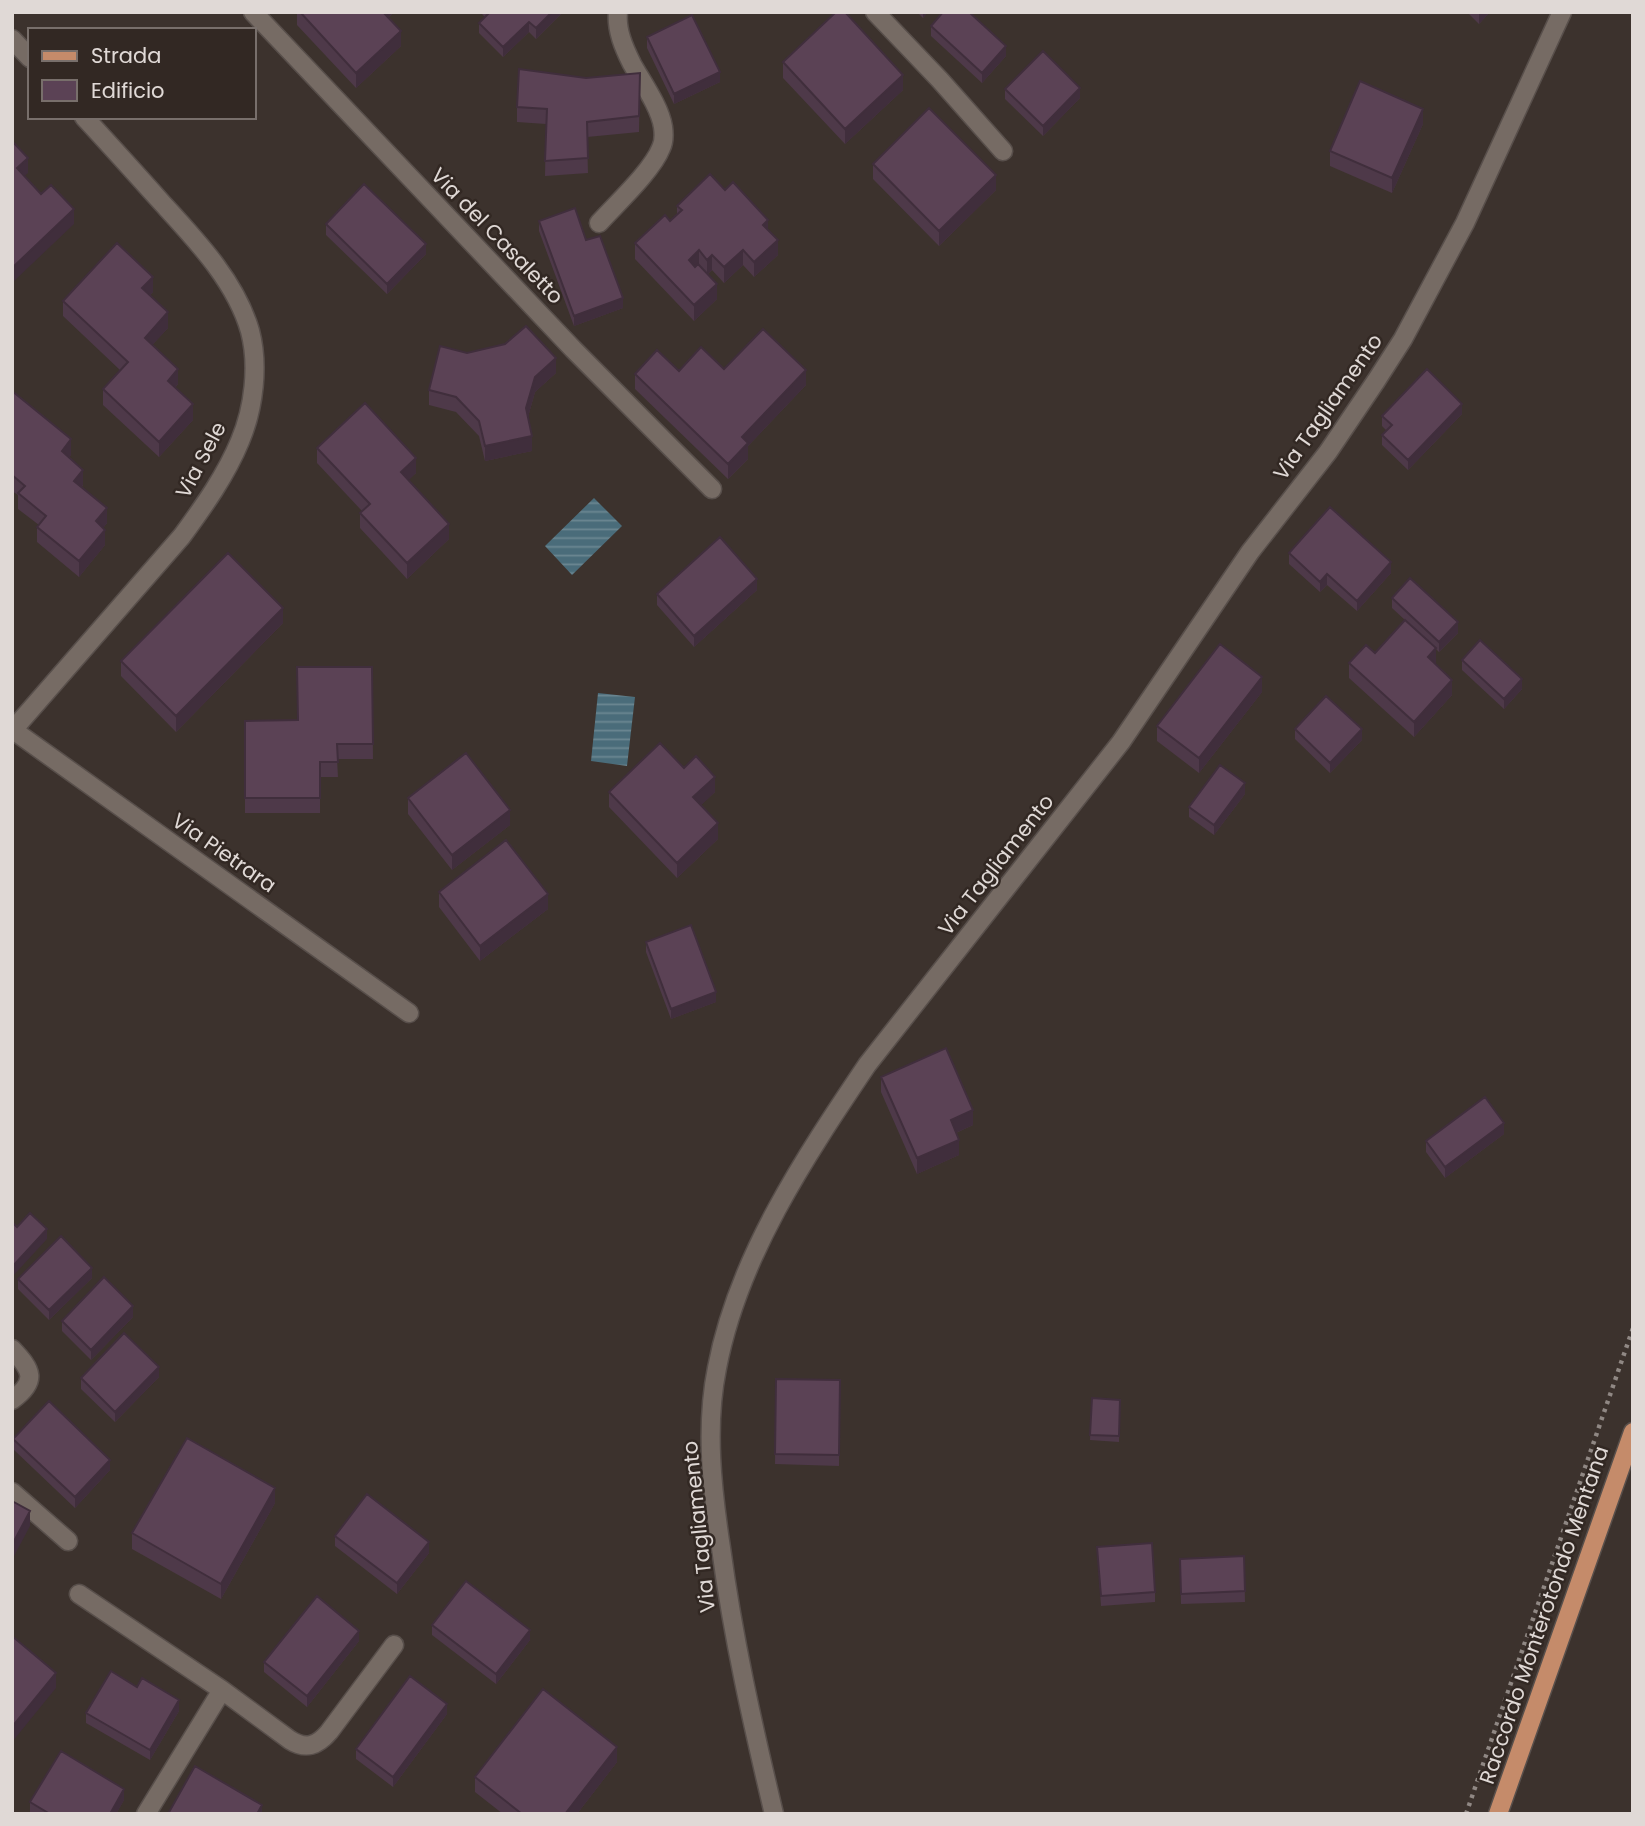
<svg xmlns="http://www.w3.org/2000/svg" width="1645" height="1826" font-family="Poppins,sans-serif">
	<defs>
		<pattern id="water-rules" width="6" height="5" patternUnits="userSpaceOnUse" patternTransform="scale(1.75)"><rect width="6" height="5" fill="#4a6c7a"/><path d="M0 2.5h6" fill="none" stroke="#6c8792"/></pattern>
	</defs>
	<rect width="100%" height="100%" fill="#3c322d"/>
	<path fill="url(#water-rules)" d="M594 498 622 526 572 575 545 546Z
		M598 693 635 697 627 766 591 761Z"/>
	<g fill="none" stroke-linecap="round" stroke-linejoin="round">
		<defs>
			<path id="minor" d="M253 12 573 349 712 489
				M875 12 940 80 1003 151
				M12 39 30 58
				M599 223C616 204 652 171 661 148 664 142 664 134 663 127 660 107 642 82 632 64 624 48 616 30 618 12
				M13 730 409 1013
				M12 731 182 536C204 506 226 475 240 441 254 408 259 365 250 331 236 282 197 241 163 204 137 175 111 146 84 117
				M12 1349C32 1370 38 1381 12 1400
				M12 1492 68 1541
				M79 1594 222 1690 146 1814
				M222 1690 290 1740C306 1750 317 1746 329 1732L394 1645
				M774 1814C753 1726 733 1638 721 1548 712 1489 705 1427 717 1368 738 1257 805 1157 867 1065L1121 742 1250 552 1328 452 1376 381 1403 339 1465 223 1562 12"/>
			<path id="major" d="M1498 1814 1633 1432"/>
		</defs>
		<use href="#minor" stroke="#584f4b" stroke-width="21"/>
		<use href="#major" stroke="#584f4b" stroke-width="21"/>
		<path stroke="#908884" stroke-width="4.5" stroke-dasharray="3.5 5" stroke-linecap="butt" d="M1466 1814 1633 1328"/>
		<use href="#minor" stroke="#766b64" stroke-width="18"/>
		<use href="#major" stroke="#c58b6a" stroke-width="18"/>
	</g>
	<path fill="#4e3949" d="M297 12H394L388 18 401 46 356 88 297 25Z
		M480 12H563L536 39 529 32 503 57 479 33V23L485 17Z
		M917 12H928L923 18Z
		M1467 12H1490L1479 24Z
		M931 26 1006 56 982 83 931 36Z
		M647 37 720 82 674 104 647 48Z
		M783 62 903 90 845 144 783 78Z
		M640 73 639 132 587 137 588 173 545 176 546 124 517 122V107L586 78Z
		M1005 89 1080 98 1043 136 1005 99Z
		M1423 124 1392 193 1330 166V151Z
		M873 164 996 190 939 246 873 179Z
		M725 190 768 230 778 255 754 277 743 265 724 283 712 270 708 274 717 299 694 321 635 259V243L670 221 677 215V206Z
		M539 221 586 240 623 308 574 326 539 231Z
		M326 224 426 254 387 294 326 235Z
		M153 292 150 295 168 328 152 345 178 384 175 388 193 420 159 457 103 405V389L120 370 63 316V301Z
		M724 369 806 385 748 446V459L728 479 635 389V374Z
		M556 373 535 392 528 417 532 451 485 461 479 436 456 412 429 405V390Z
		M12 391 71 455 69 457 83 485 82 487 107 523 103 528 105 545 79 577 37 542V527L39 525 18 509V495L12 491Z
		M1462 414 1408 470 1382 445V435L1387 431 1382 426V416Z
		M317 448 416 473 408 480 449 539 407 579 360 528V513L362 511 317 463Z
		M1289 553 1391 573 1357 611 1327 585 1320 592 1289 564Z
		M757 590 694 647 657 605V594Z
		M1392 598 1458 633 1439 652 1436 649 1435 664 1452 695 1414 737 1349 678V663L1375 653 1405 620 1392 608Z
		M283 623 176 732 121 676V661Z
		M1462 660 1522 689 1504 709 1462 670Z
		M372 667 373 759H337L338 777H320V813H245V721L298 720Z
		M1262 692 1199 773 1157 741V726Z
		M1295 729 1362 740 1330 773 1295 739Z
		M684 768 715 792 701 805 718 839 677 878 609 807V792Z
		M1245 794 1214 835 1189 817V807Z
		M408 798 510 825 452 870 408 814Z
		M439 892 548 909 480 961 439 907Z
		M646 942 716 1002 671 1019 646 952Z
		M881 1077 973 1125 956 1133 959 1155 917 1174 881 1092Z
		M1504 1134 1445 1178 1426 1152V1141Z
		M92 1278 49 1320 18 1289V1279Z
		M133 1317 91 1360 62 1331V1321Z
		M159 1377 115 1422 81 1389V1378Z
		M776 1379 840 1380 839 1466 775 1464Z
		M1092 1398 1120 1400 1119 1442 1090 1440Z
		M13 1439 110 1470 75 1508 13 1449Z
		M275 1503 221 1599 132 1549V1533Z
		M335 1536 429 1553 397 1594 335 1546Z
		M1097 1547 1155 1592V1602L1101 1606Z
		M1244 1556 1245 1602 1181 1604 1180 1559Z
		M432 1625 530 1640 496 1684 432 1635Z
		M359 1641 307 1707 264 1672V1662Z
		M137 1687 179 1711 150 1760 86 1723V1713Z
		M447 1714 393 1787 356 1759V1749Z
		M617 1762 577 1814H503L475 1792V1777Z
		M124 1800 116 1814H33L30 1812V1802Z"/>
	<path fill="#402e3c" d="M380 12H394L380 25Z
		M552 12H563L536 39V28Z
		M923 12H928L923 18Z
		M1479 12H1490L1479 24Z
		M529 22V32L503 57V47Z
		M401 31V46L356 88V73Z
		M1006 46V56L982 83V73Z
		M720 72V82L674 104V94Z
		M903 75V90L845 144V129Z
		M1080 88V98L1043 136V126Z
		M1423 109V124L1392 193V178Z
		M28 158V173L17 183V168Z
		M996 175V190L939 246V231Z
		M74 209V224L12 283V268Z
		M768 220V236L763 225Z
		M778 240V255L754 277V262Z
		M426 244V254L387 294V284Z
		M699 250V265L689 275V260Z
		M743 250V265L724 283V267Z
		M712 255V270L707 275V260Z
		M153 277V292L142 304V288Z
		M717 284V299L694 321V305Z
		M623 298V308L574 326V316Z
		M168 312V328L145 353V338Z
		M556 358V373L535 392 526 424V408L535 377Z
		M178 369V384L168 396V381Z
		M806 370V385L748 446V459L728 479V464L742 437Z
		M193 404V420L159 457V442Z
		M1462 404V414L1408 470V460Z
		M532 436V451L485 461V446Z
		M71 439V455L62 467V451Z
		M416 458V473L401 488V472Z
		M83 470V485L74 496V481Z
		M107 508V523L96 537V521Z
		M449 524V539L407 579V563Z
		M105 530V545L79 577V561Z
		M1391 562V573L1357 611V601Z
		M1327 574V585L1320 592V582Z
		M757 579V590L694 647V636Z
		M283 608V623L176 732V716Z
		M1458 622V633L1439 652V642Z
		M1436 648V664L1428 673V657Z
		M1262 677V692L1199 773V758Z
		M1522 679V689L1504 709V699Z
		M1452 680V695L1414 737V722Z
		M1362 729V740L1330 773V763Z
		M715 777V792L693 813V797Z
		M1245 783V794L1214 835V825Z
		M510 810V825L452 870V855Z
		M718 823V839L677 878V863Z
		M548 894V909L480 961V946Z
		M716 992V1002L671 1019V1009Z
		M973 1110V1125L951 1135V1120Z
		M1504 1123V1134L1445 1178V1167Z
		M959 1140V1155L917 1174V1158Z
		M47 1229V1239L12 1277V1267Z
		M92 1268V1278L49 1320V1310Z
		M133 1306V1317L91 1360V1350Z
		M159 1367V1377L115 1422V1412Z
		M110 1460V1470L75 1508V1497Z
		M275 1488V1503L221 1599V1584Z
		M30 1511V1526L12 1560V1545Z
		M429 1542V1553L397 1594V1583Z
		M530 1630V1640L496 1684V1674Z
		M359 1631V1641L307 1707V1696Z
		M56 1673V1688L12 1742V1727Z
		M179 1700V1711L150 1760V1750Z
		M447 1704V1714L393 1787V1777Z
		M617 1747V1762L577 1814H565Z
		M124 1789V1800L116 1814H110Z
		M262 1805V1814H257Z"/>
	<path fill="#5b4255" stroke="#402e3c" stroke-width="2" d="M300 12H383L401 31 356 73Z
		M490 12H552L536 28 529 22 503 47 479 23Z
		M836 12H845L903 75 845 129 783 62Z
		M943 12H969L1006 46 982 73 931 26Z
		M692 15 720 72 674 94 647 37Z
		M1043 51 1080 88 1043 126 1005 89Z
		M519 69 586 78 640 73 639 116 587 122 588 158 545 161 547 109 517 107Z
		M1360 81 1423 109 1392 178 1330 151Z
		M929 108 996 175 939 231 873 164Z
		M12 141 28 158 17 168 41 194 51 185 74 209 12 268Z
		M710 174 725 190 733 182 768 220 763 225 778 240 754 262 743 250 724 267 712 255 707 260 699 250 689 260 695 267 698 264 717 284 694 305 635 243 665 215 670 221 682 210 677 206Z
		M364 184 426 244 387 284 326 224Z
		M575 208 586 240 600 236 623 298 574 316 539 221Z
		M117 243 153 277 142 288 168 312 145 338 178 369 168 381 193 404 159 442 103 389 128 362 63 301Z
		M526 326 556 358 535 377 526 408 532 436 485 446 479 421 456 397 429 390 440 346 467 353 505 344Z
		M763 329 806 370 742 437 748 443 728 464 635 374 657 350 679 371 701 347 724 369Z
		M1427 369 1462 404 1408 460 1382 435 1392 425 1382 416Z
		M12 391 71 439 62 451 83 470 74 481 107 508 96 521 105 530 79 561 37 527 46 516 18 493 25 486 12 475Z
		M365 403 416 458 401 472 449 524 407 563 360 513 370 504 317 448Z
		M1330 507 1391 562 1357 601 1327 574 1320 582 1289 553Z
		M720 537 757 579 694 636 657 594Z
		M228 553 283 608 176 716 121 661Z
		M1410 578 1458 622 1439 642 1392 598Z
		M1405 620 1436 648 1428 657 1452 680 1414 722 1349 663 1366 645 1375 653Z
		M1480 640 1522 679 1504 699 1462 660Z
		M1220 644 1262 677 1199 758 1157 726Z
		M297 667H372L373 744H337L338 762H320V798H245V721L298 720Z
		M1326 696 1362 729 1330 763 1295 729Z
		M660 743 684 768 696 756 715 777 693 797 718 823 677 863 609 792Z
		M466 753 510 810 452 855 408 798Z
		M1220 765 1245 783 1214 825 1189 807Z
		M506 840 548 894 480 946 439 892Z
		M691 925 716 992 671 1009 646 942Z
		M946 1048 973 1110 951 1120 959 1140 917 1158 881 1077Z
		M1485 1097 1504 1123 1445 1167 1426 1141Z
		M30 1213 47 1229 12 1267V1222L17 1227Z
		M61 1236 92 1268 49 1310 18 1279Z
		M104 1277 133 1306 91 1350 62 1321Z
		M124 1333 159 1367 115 1412 81 1378Z
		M776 1379 840 1380 839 1455 775 1454Z
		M1092 1398 1120 1400 1119 1436 1090 1435Z
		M49 1401 110 1460 75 1497 13 1439Z
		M187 1438 275 1488 221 1584 132 1533Z
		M367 1494 429 1542 397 1583 335 1536Z
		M12 1501 30 1511 12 1545Z
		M1152 1543 1155 1592 1101 1596 1097 1547Z
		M1244 1556 1245 1591 1181 1594 1180 1559Z
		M466 1581 530 1630 496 1674 432 1625Z
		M317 1596 359 1631 307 1696 264 1662Z
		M12 1636 56 1673 12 1727Z
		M111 1671 137 1687 142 1678 179 1700 150 1750 86 1713Z
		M410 1676 447 1704 393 1777 356 1749Z
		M543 1689 617 1747 565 1814H522L475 1777Z
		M61 1751 124 1789 110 1814H50L30 1802Z
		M195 1766 262 1805 257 1814H168Z"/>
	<g text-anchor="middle" stroke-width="5" stroke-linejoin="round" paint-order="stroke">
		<g font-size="21" fill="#e0d9d6" stroke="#322823">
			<text transform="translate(497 236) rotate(46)" y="7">Via del Casaletto</text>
			<text transform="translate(1328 407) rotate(-55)" y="7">Via Tagliamento</text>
			<text transform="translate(201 460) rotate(-62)" y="7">Via Sele</text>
			<text transform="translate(224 853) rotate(35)" y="7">Via Pietrara</text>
			<text transform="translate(996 865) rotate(-52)" y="7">Via Tagliamento</text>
			<text transform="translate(699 1527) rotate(-96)" y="7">Via Tagliamento</text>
			<text transform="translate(1544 1615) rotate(-71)" y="7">Raccordo Monterotondo Mentana</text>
		</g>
	</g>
	<rect width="1645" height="1826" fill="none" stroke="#e0d9d6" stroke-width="28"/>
	<rect x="28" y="28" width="228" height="91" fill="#322823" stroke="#786f6b" stroke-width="2"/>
	<rect x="42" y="51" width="35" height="10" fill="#c58b6a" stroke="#786f6b" stroke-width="2"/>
	<text x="91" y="63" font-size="21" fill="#e0d9d6">Strada</text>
	<rect x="42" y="80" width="35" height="21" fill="#5b4255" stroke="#786f6b" stroke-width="2"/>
	<text x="91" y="98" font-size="21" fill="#e0d9d6">Edificio</text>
</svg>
